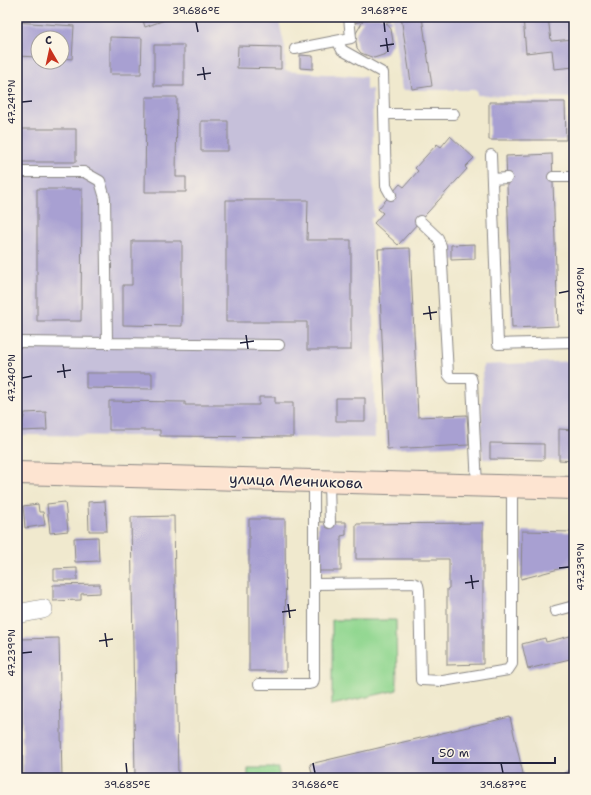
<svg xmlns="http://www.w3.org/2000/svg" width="591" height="795" font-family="'Shantell Sans',sans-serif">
	<rect width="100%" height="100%" fill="#fcf5e5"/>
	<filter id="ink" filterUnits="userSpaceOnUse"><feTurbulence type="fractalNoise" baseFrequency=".025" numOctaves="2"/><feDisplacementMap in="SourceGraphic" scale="8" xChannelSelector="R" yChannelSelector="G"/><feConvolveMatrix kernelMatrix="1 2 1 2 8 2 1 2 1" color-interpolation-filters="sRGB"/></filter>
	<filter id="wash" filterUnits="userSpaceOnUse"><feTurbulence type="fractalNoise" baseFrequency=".012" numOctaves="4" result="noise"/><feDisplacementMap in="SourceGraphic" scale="16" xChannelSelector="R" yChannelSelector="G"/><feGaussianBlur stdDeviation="0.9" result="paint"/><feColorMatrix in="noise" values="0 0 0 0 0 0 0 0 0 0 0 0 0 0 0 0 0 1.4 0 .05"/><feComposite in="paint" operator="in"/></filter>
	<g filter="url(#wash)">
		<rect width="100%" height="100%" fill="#f0e9ce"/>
		<path fill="#c6c0da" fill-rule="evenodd" d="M17 17H278L285 48V71L366 77V90L372 89 374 217 371 218 375 438 17 435ZM38 38H62V62H38Z
			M392 17H574V167V98L477 95V90H402Z
			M574 361V461L483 459 481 443 483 365Z"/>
		<path fill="#92d791" stroke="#5a7c66" d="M332 620H396L397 690 332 705Z
			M248 768H279V778H248Z"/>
		<g id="blocks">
			<path fill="#a8a0d2" d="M142 17H173L145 27Z
				M353 17H390L391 22 386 23 391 29 393 42 386 54 374 58 361 53 357 48 355 35 363 21 354 23Z
				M401 17H422L432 86 412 89Z
				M523 17H548L551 41 574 39V67L554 69 552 50 526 53Z
				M17 22 74 26 72 59 62 58V38H38V57L17 56Z
				M110 37 142 38 141 74H110Z
				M154 45H184V86H154Z
				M238 46 281 47V69L237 68Z
				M300 55 313 56V69L300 68Z
				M146 97H177L176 177H186V192H145Z
				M489 102H565L566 140H489Z
				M201 121H228V151H201Z
				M17 129H76V162H17Z
				M450 136 474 158 465 167 467 169 398 245 374 223 383 213 378 209 400 184 404 187 418 171 415 168 437 144 441 147Z
				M552 154 558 326 512 328 506 156Z
				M37 189H82L81 321H37Z
				M226 200H308L307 240H351V350H307V322H226Z
				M132 241H182V326L123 325V285H132Z
				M475 244V259L451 260V245Z
				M410 248 418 417 467 415 469 445 387 449 378 249Z
				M86 373H152V389L86 388Z
				M259 397H275V403H293V437L160 436V430H109V401L185 402V405H259Z
				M336 398H365V421H336Z
				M46 412 47 430 20 431 25 413Z
				M559 429 574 430V461L559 460Z
				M490 443 544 444V460L490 459Z
				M105 501 107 531H89L88 502Z
				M65 502 68 531 50 533 47 504Z
				M17 503 21 527 17 528Z
				M38 504 39 512H43L45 525 25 528 23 506Z
				M174 516 178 778H135L131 517Z
				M249 519H285L286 671H249Z
				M318 522H346V535L341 536V571H318Z
				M483 523V664L447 665V589L449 588V559H356V524Z
				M522 531 574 532V565L521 579Z
				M98 537 99 561 75 562 74 538Z
				M77 568V580H54V569Z
				M100 584V593L81 594V600L53 601V585Z
				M574 635V658L528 669 522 644 545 638 546 642Z
				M59 638 62 778H23L20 639Z
				M510 717 524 778H313L310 764Z
				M574 768V778H565L563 774Z"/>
		</g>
	</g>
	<g filter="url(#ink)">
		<use href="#blocks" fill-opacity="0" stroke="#898684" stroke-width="1"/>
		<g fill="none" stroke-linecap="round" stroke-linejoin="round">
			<defs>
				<path id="service" d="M338 42 342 50 383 73 386 186 391 195
					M295 49 351 38 349 17
					M385 114H454
					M491 155 498 344 574 342
					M17 172H84L100 181 105 198 107 342
					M553 177H574
					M492 179 507 178
					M420 221 438 238 441 246 448 374 451 378H471L472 382 477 486
					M17 342 279 345
					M329 482 330 523
					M314 584 413 583 418 585 419 590 421 680 443 681 508 670 512 664V487
					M555 611 574 606
					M259 684H309L313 683 314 679V481"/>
				<path id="minor" d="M17 614 43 609"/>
				<path id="secondary" d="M17 473 574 488"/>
			</defs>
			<use href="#service" stroke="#898684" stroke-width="12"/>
			<use href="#minor" stroke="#898684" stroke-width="20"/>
			<use href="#secondary" stroke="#898684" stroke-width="24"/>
			<use href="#service" stroke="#fff" stroke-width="10"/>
			<use href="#minor" stroke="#fff" stroke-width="19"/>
			<use href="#secondary" stroke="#fde4d1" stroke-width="22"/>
		</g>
	</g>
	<path fill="none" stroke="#22223b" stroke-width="1.5" d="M196 22 198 32M384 22 385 32M386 38 388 52M380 46 394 44M203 67 205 80M197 75 211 73M22 102 32 101M559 293 569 291M429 306 431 320M423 314 437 312M246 335 248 349M240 343 254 341M63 364 65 378M57 372 71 370M22 378 32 376M559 568 569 567M471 575 473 589M465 583 479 581M288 604 290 618M282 612 296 610M105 633 107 647M99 641 113 639M22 653 32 652M126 763 127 773M313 763 315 773M501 763 503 773"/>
	<g text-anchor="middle" stroke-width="3" stroke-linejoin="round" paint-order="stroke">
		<g font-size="15" fill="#22223b" stroke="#fcf5e5">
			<text transform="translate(296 481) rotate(2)" y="5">улица Мечникова</text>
		</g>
	</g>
	<rect width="591" height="795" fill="none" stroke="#fcf5e5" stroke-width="44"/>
	<g transform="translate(50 50) rotate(351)"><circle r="19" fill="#fcf5e5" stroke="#a5a1a1"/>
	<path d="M0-3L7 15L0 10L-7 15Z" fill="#c8321e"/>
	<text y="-6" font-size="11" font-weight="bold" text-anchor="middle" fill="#22223b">С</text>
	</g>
	<path d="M433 757v6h122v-6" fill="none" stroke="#22223b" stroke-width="2"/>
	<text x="439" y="757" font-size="12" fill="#22223b" stroke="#fcf5e5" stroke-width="3" paint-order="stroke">50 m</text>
	<rect x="22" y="22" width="547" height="751" fill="none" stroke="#22223b" stroke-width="1.5"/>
	<g font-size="10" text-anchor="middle" fill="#22223b">
		<text x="196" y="14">39.686°E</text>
		<text x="384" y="14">39.687°E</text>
		<text transform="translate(11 102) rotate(-90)" y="4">47.241°N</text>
		<text transform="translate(580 291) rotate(-90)" y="4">47.240°N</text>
		<text transform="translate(11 378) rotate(-90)" y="4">47.240°N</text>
		<text transform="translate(580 567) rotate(-90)" y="4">47.239°N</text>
		<text transform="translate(11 653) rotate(-90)" y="4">47.239°N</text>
		<text x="127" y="788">39.685°E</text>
		<text x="315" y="788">39.686°E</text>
		<text x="503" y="788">39.687°E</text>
	</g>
</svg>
